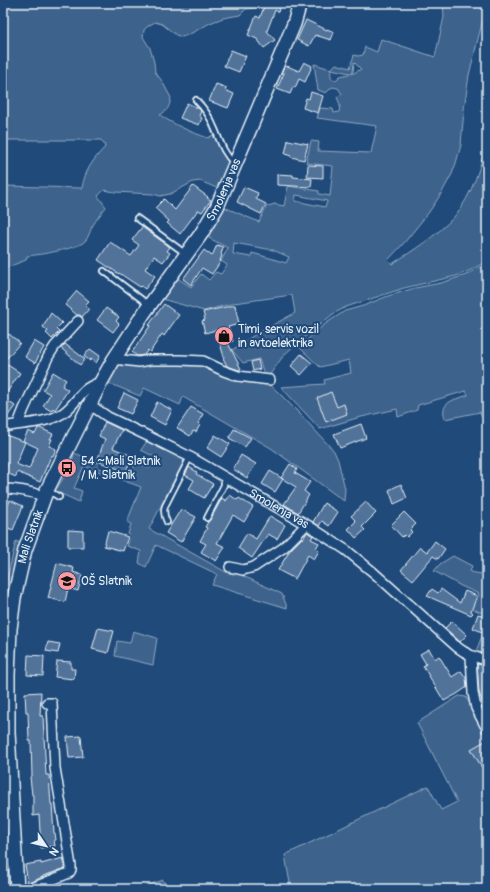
<svg xmlns="http://www.w3.org/2000/svg" width="490" height="892" font-family="Pangolin,sans-serif">
	<rect width="100%" height="100%" fill="#1f4a7a"/>
	<filter id="ink" filterUnits="userSpaceOnUse"><feTurbulence type="fractalNoise" baseFrequency=".025" numOctaves="2"/><feDisplacementMap in="SourceGraphic" scale="8" xChannelSelector="R" yChannelSelector="G"/><feConvolveMatrix kernelMatrix="1 2 1 2 8 2 1 2 1" color-interpolation-filters="sRGB"/></filter>
	<g filter="url(#ink)">
		<path fill="#3c628c" stroke="#92aac2" fill-rule="evenodd" d="M3 3H257L256 8 246 9 240 15 223 18 210 23 190 34 182 37 176 35 162 24 155 22 148 26 144 30 143 37 150 48 154 62 155 72 162 81 171 98C169 108 168 110 160 115 174 125 191 132 208 138L213 135 226 158 231 163 219 189 200 181 193 182 170 194 160 196 153 194 115 192 104 190 98 196 106 207C101 213 97 219 93 225 90 230 89 238 84 242 76 249 38 255 27 256L26 260 3 269V186L82 188C85 170 93 160 105 147L104 144 101 140H3Z
			M443 3H487L469 75 464 109 461 145 456 163 452 174 441 194 429 212 404 243 388 260 392 264C414 250 436 236 454 217 472 196 482 164 487 137V261L469 271 456 276 404 288 346 307 333 314 296 344 284 355 268 377H265L259 359 243 363 232 350 256 334 295 313 292 295 234 303 204 311 162 299 177 278 191 287 201 274 209 280 216 272 221 274 227 265 221 261 228 248 207 237 224 207 259 222 266 207 274 204 284 206 288 186 319 191V194L330 196 333 166 306 163 311 141 319 142 318 151 371 153 377 126 317 118 320 108 333 109 334 113 339 112 340 105 337 97 342 94 338 88 332 87 326 93 318 90 314 64 331 69 336 64 350 68 354 55 358 56 363 55 365 47 377 52 381 39 435 57 444 17ZM354 62 361 69 354 73 340 76 336 80C329 79 331 74 331 69L350 73 353 72ZM296 195 327 201V202L325 207 295 201ZM234 243 273 250 289 257 286 263 270 258 252 253 251 257 233 254Z
			M487 263V430L480 412 445 419C439 401 455 400 468 395L466 391 418 405 417 410 398 417 397 409 357 418 320 429 281 387 325 384 324 380 351 373 349 360 320 367 299 347 325 324 345 311 363 306 388 296 415 288 441 283 466 275Z
			M170 363 202 365 268 383 279 393 301 415 334 451 338 460 345 489 344 501 271 448 183 397 180 405 144 388 140 396 106 382 117 365Z
			M150 440 184 458 183 464 149 529 224 571 228 573 241 575 282 594 287 607V608L212 585 217 574 156 545 146 567 139 563 141 551 127 546 131 536 128 534 131 524 127 522 141 487 84 466 74 488 82 491 79 502 55 491 65 476 68 477 74 466 72 462 74 453 96 461 99 468 129 478 136 462 149 468 155 457 141 450 147 441Z
			M16 541 21 544 9 589 5 587Z
			M453 556 472 566 470 572 487 575V615L473 609 479 594 461 586 434 571 440 564Z
			M487 623V656L475 654Z
			M133 631 157 638 153 665 115 656 117 641 130 643Z
			M459 696 466 697 487 734V889H291L285 855 428 786 441 810 457 802 417 723Z
			M163 880 167 889H139Z"/>
		<path fill="#517399" stroke="#e8f1f8" d="M258 3H281L278 12 275 10 267 31 275 40 264 48 257 39 248 35 256 16 260 18 264 6Z
			M306 20 327 30V29L334 32 331 40 315 35 309 46 297 40Z
			M231 50 246 56 239 72 224 66Z
			M304 62 312 66 305 82 299 79 295 88 293 87 290 94 277 89 287 66 299 71Z
			M216 84 227 88 225 90 234 94 228 108 209 101Z
			M311 92 323 96 318 113 303 108 306 98 309 99Z
			M187 103 198 108 201 111 199 116 202 118 199 125 180 118Z
			M288 140 308 144 304 160 291 157V156L285 154Z
			M308 165 323 166V178L307 177Z
			M277 174 293 175V177L312 179 311 187 277 185Z
			M193 186 208 197 207 198 211 200 202 212 198 210 180 234 167 223 169 221 155 208 164 199 175 210Z
			M244 187 258 193 256 199 266 204 261 214 237 202Z
			M142 227 170 247 167 251 170 253 163 262 154 256 145 269 155 276 145 289 141 286 140 287 119 273V274L98 260 110 242 131 256 139 245 132 240Z
			M217 245 223 247 221 254 222 255 220 261H221L212 274 202 268 191 285 183 279 204 250 212 256Z
			M77 291 89 301 85 305 89 309 82 317 80 315H77L65 305Z
			M164 304 179 315 164 336 162 334 150 352 148 350 144 355 137 356 132 352 150 326 149 325Z
			M235 305 239 324 228 327 233 341 228 343 241 369 239 370 227 366 223 358 224 357 216 330 205 333 202 321 205 320 203 312Z
			M106 308 119 317 116 321 119 324 113 332 97 320Z
			M51 313 62 323 56 329 59 332 52 339 46 333 48 331 43 327Z
			M9 334 20 343 7 358 3 355V341Z
			M34 341 44 347 35 363 25 357Z
			M65 344 85 359 80 365 61 348Z
			M90 349 100 356 96 363 91 359 90 361 84 356Z
			M301 354 312 363 301 375 291 366Z
			M258 360 260 369 253 371 251 362Z
			M3 362 20 373 3 398 15 406 7 417 3 414Z
			M53 372 66 380 62 386 68 390 55 410 53 408 51 411 43 406 50 394 43 390Z
			M331 392 337 407 344 404 347 414 326 422 317 398Z
			M124 393 138 400 131 414 117 408Z
			M157 402 172 410 165 425 150 417Z
			M191 407 203 414 198 423 200 425 196 432 193 431 190 436 177 428Z
			M105 422 122 430 113 448 132 456 126 472 97 461 105 439 99 436Z
			M361 424 366 438 340 448 334 434Z
			M38 428H40L53 434 50 439H52L49 446 56 449 53 456H51L40 482 17 472 16 477 4 472 7 465 3 463V434L25 442 16 464 29 469 38 448 23 441 28 431 35 434Z
			M234 429 251 438 245 447 229 438Z
			M215 435 230 444 221 457 207 448Z
			M241 455 256 464 247 478 233 469Z
			M290 464 297 469 295 473 310 482 304 491 309 495 298 513 284 504 296 487 281 478Z
			M189 467 197 472 196 474 213 484 204 498 189 489 194 480 185 475Z
			M270 471 283 479 275 492 262 484Z
			M401 484 407 498 394 504 389 490Z
			M230 495 237 500 239 498 253 507 244 522 233 515 217 543 225 547 216 561 201 552 206 544 200 541 207 528 205 527 208 522 210 520 222 498 226 501Z
			M10 500 23 506 13 530 3 526V512L5 513Z
			M366 502 376 513 362 527 365 530 356 538 348 529 356 521 351 516Z
			M324 503 338 512 329 526 322 521 319 526 313 522Z
			M181 509 196 517 181 542 166 533Z
			M404 512 416 524 410 530 412 532 407 537 405 535 402 537 391 525Z
			M270 516 285 525 277 539 268 534 252 558 238 548 247 533 256 539Z
			M68 530 83 531V547H68Z
			M108 531 128 537 123 551 104 546Z
			M307 532 313 536 311 539 319 543 316 548 319 551 314 559 308 555 295 579 278 570 290 550 302 538 303 539Z
			M435 541 445 549 438 559 433 556 413 580 401 570 420 547 427 552Z
			M57 563 74 568 73 572 82 575 78 591 68 588 65 602 48 598Z
			M432 589 438 593 441 589 460 603 465 591 477 596 471 611 473 613 471 615 427 596Z
			M478 614 487 617 482 632 473 628Z
			M452 621 467 635 460 642 445 628Z
			M98 628 114 631 108 653 92 649Z
			M48 642 60 644 58 653 46 651Z
			M429 649 435 659 439 656 452 677 461 671 466 678 467 687 457 694 444 701 423 666 426 664 420 654Z
			M28 655 44 656 43 676 27 675Z
			M57 661 71 662V669H75L74 679 55 677Z
			M477 664 487 666V713H486L479 692Z
			M41 692 40 716H43L46 775H49L51 804H52L54 833H55L56 840H54L55 846 41 848 39 815 33 816V795H32L30 777 32 776 31 741H29L28 712H26L25 693Z
			M81 736 83 757 69 758 67 737Z
			M485 741 487 745V776L471 749Z
			M63 858 65 868 52 873 43 876V877L28 883 25 865 41 862V864Z"/>
		<g fill="none" stroke-linecap="round" stroke-linejoin="round">
			<defs>
				<path id="lane" d="M196 100C204 108 210 116 214 127 220 140 223 153 234 163
					M137 218 186 254
					M104 271 149 305
					M47 492 54 494 59 497
					M207 518 224 485V477
					M167 522C164 516 163 512 165 506L190 457"/>
				<g id="street">
					<path d="M114 359 139 362 150 360H180L203 361 224 371 238 376 270 380"/>
					<path id="s1" d="M89 404 108 417 150 437 190 457 309 526 346 550 373 572 457 647C466 654 475 658 487 660"/>
					<path d="M18 424 24 409 48 357 55 346 78 321"/>
					<path d="M3 427C23 423 46 424 63 413 72 407 77 398 84 391 89 386 95 384 101 382"/>
					<path d="M3 489C17 488 31 492 44 496"/>
					<path d="M230 567 243 570 254 567 283 548 306 525"/>
					<path d="M471 656 473 693 476 708 487 729"/>
					<path d="M30 889 69 873 71 870V866L55 768 52 703H47"/>
				</g>
				<g id="secondary">
					<path id="s2" d="M17 889 8 732V675L10 629 14 598 25 550 46 492 101 382 114 359 144 313 201 234 217 207 284 48 294 24 300 3"/>
				</g>
			</defs>
			<use href="#lane" stroke="#e8f1f8" stroke-width="8"/>
			<use href="#street" stroke="#e8f1f8" stroke-width="12"/>
			<use href="#secondary" stroke="#e8f1f8" stroke-width="16"/>
			<use href="#lane" stroke="#1f4a7a" stroke-width="4.5"/>
			<use href="#street" stroke="#1f4a7a" stroke-width="9"/>
			<use href="#secondary" stroke="#1f4a7a" stroke-width="13"/>
		</g>
	</g>
	<defs>
		<symbol id="shop-disc" viewBox="-11 -11 22 22"><circle r="9.5" fill="#ff9aa2" stroke="#1f4a7a"/><path d="M-5-2.5h2.3a2.7 3.5 0 0 1 5.4 0H5L5.5 6h-11ZM-1.5-2.5h3a1.5 2.3 0 0 0-3 0Z" fill="#111"/></symbol>
		<symbol id="bus-disc" viewBox="-11 -11 22 22"><circle r="9.5" fill="#ff9aa2" stroke="#1f4a7a"/><path d="M-5-6H5V4H4V6H2V4H-2V6H-4V4H-5ZM-3.5-4V0h7V-4ZM-3.5 1.2v1.5H-2V1.2ZM2 1.2v1.5H3.5V1.2Z" fill="#111"/></symbol>
		<symbol id="school-disc" viewBox="-11 -11 22 22"><circle r="9.5" fill="#ff9aa2" stroke="#1f4a7a"/><path d="M0-5L7-2L0 1L-7-2ZM-4 1L0 2.5L4 1V4Q0 6-4 4Z" fill="#111"/></symbol>
	</defs>
	<g fill-rule="evenodd">
		<use href="#shop-disc" x="213" y="325" width="22" height="22"/>
		<use href="#bus-disc" x="56" y="457" width="22" height="22"/>
		<use href="#school-disc" x="56" y="570" width="22" height="22"/>
	</g>
	<g text-anchor="middle" stroke-width="4" stroke-linejoin="round" paint-order="stroke">
		<g font-size="12" fill="#e8f1f8" stroke="#1f4a7a">
			<text dy="4" stroke="none"><textPath href="#s2" startOffset="754">Smolenja vas</textPath></text>
			<text dy="4" stroke="none"><textPath href="#s1" startOffset="217">Smolenja vas</textPath></text>
			<text dy="4" stroke="none"><textPath href="#s2" startOffset="355">Mali Slatnik</textPath></text>
		</g>
		<g font-size="12" fill="#e8f1f8" stroke="#1f4a7a" text-anchor="start">
			<text x="238" y="333">Timi, servis vozil<tspan x="238" dy="14">in avtoelektrika</tspan></text>
			<text x="81" y="465">54 ~Mali Slatnik<tspan x="81" dy="14">/ M. Slatnik</tspan></text>
			<text x="81" y="585">OŠ Slatnik</text>
		</g>
	</g>
	<rect width="490" height="892" fill="none" stroke="#1f4a7a" stroke-width="16"/>
	<rect x="8" y="8" width="474" height="876" fill="none" stroke="#e8f1f8" stroke-width="1.5" filter="url(#ink)"/>
	<g transform="translate(46 846) rotate(125)" stroke="#1f4a7a" stroke-width="3" paint-order="stroke">
	<path d="M0-3L7 15L0 10L-7 15Z" fill="#e8f1f8"/>
	<text y="-6" font-size="11" font-weight="bold" text-anchor="middle" fill="#e8f1f8">N</text>
	</g>
</svg>
